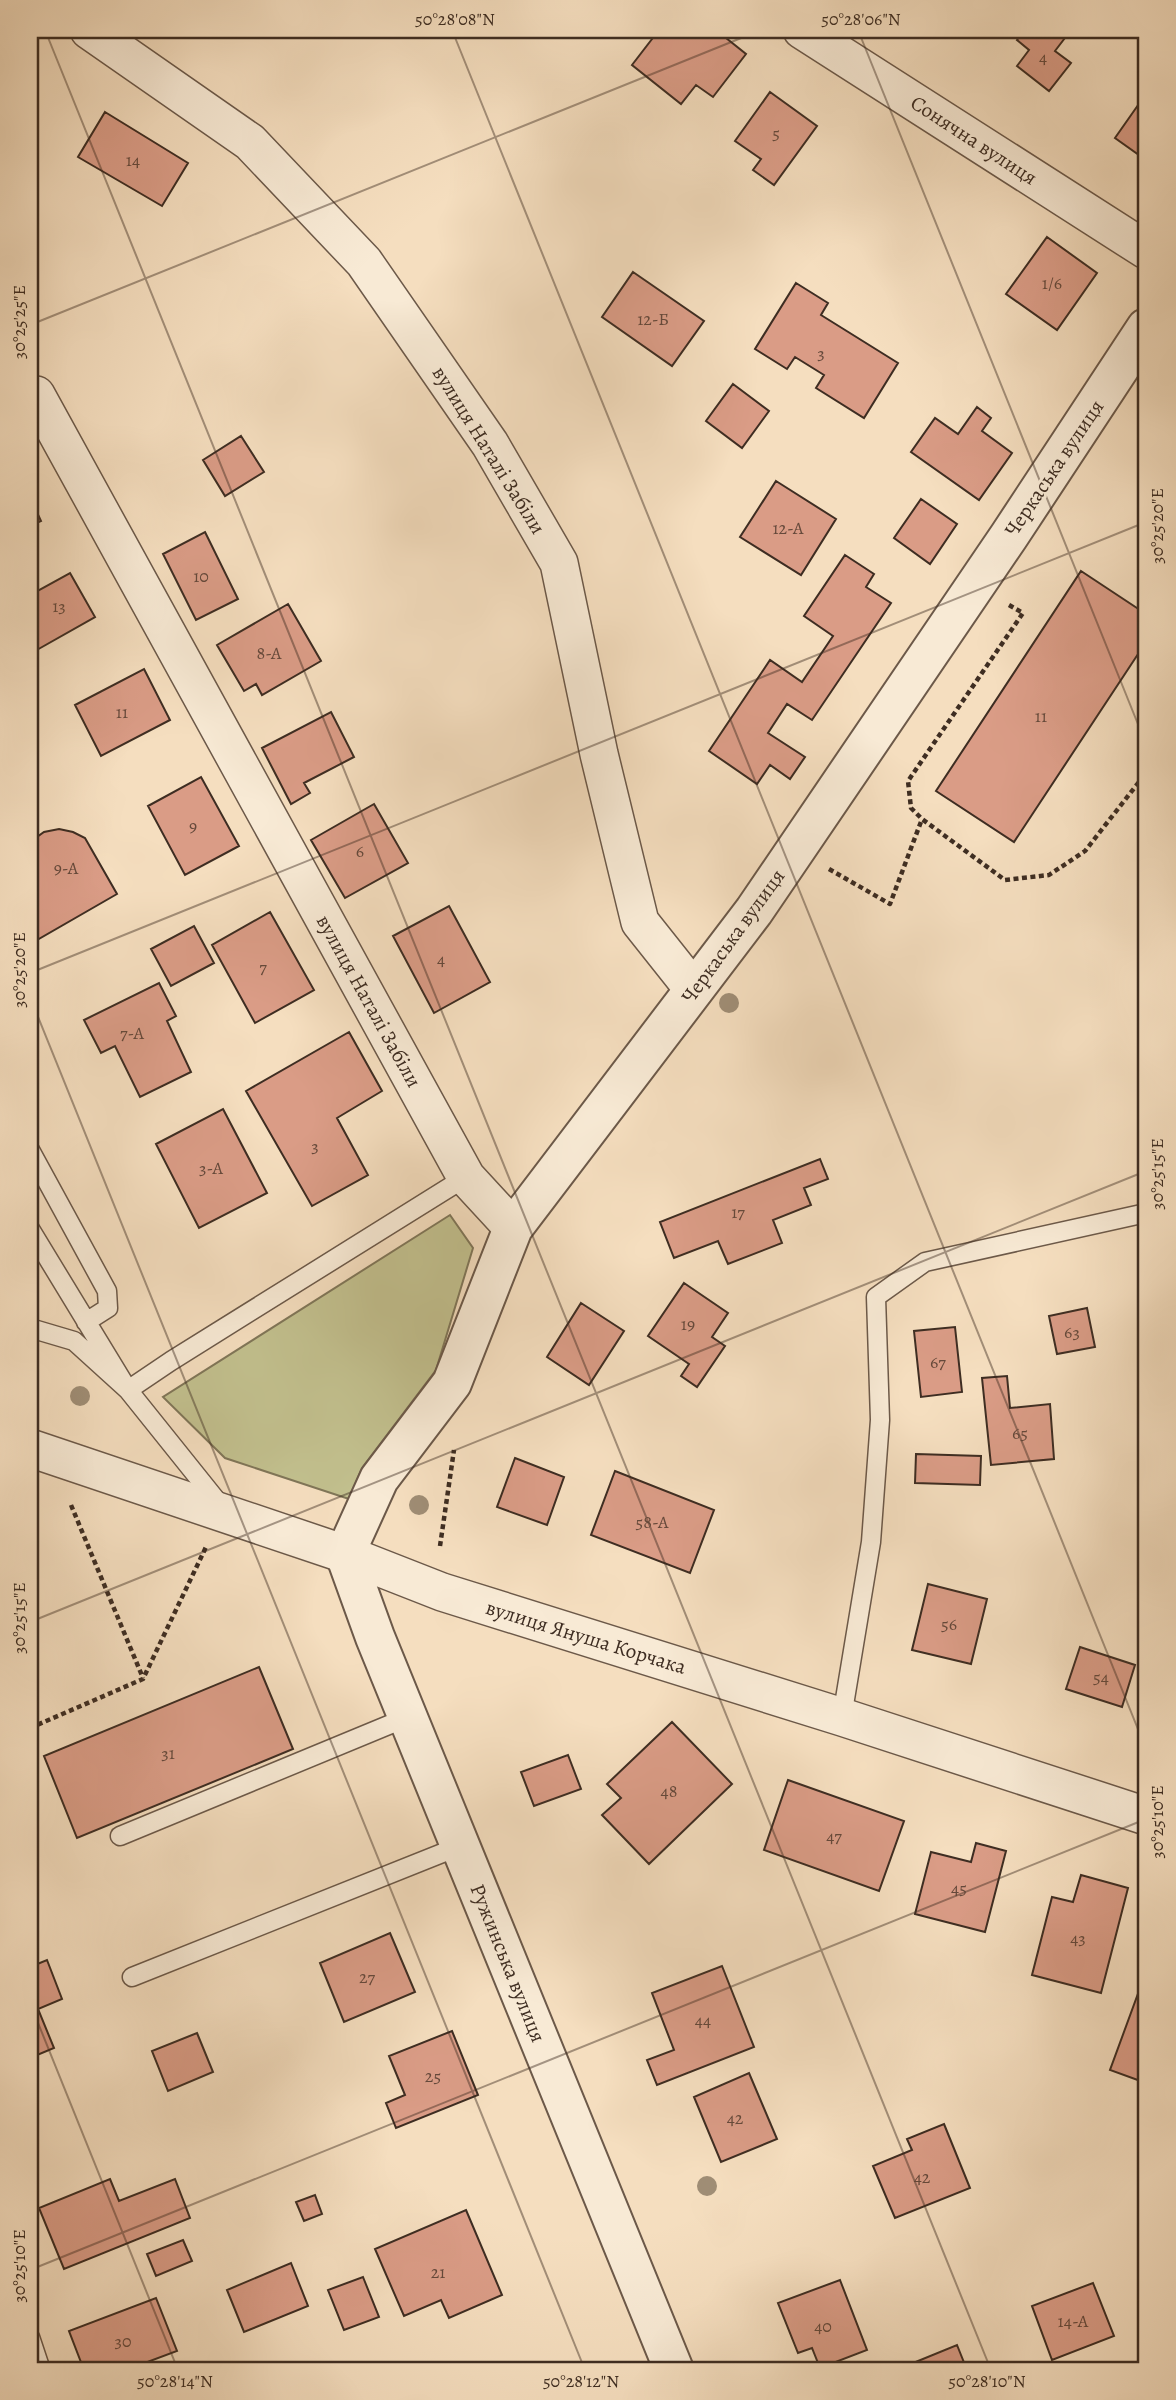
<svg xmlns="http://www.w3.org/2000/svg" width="1176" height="2400" font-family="Alegreya,serif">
	<rect width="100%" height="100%" fill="#f5debf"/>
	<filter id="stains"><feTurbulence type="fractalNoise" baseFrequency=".00286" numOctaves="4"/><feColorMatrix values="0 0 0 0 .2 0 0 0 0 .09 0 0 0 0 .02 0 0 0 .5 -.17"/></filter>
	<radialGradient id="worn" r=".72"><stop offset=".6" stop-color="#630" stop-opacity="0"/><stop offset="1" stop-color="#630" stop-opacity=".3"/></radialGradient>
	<path fill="#c2c08e" stroke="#807658" stroke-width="2" d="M450 1215 473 1248 436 1370 362 1468 349 1499 225 1458 163 1397Z"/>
	<path fill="#da9c86" stroke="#3e2d22" stroke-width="2" d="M659 30H716L746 54 713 97 696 85 681 104 632 65Z
		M1025 30H1071L1055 51 1071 63 1049 91 1017 66 1029 50 1017 40Z
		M770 92 817 126 774 185 753 170 761 159 735 141Z
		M1143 98 1146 100V160L1115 138Z
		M105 112 188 163 162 206 78 157Z
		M1047 237 1097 273 1057 330 1006 294Z
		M633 272 704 321 672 366 602 317Z
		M796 283 828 303 821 315 898 363 864 418 816 388 824 375 795 357 787 369 755 349Z
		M733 384 769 411 742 448 706 421Z
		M977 407 991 418 982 431 1012 453 979 500 911 452 935 418 958 434Z
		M241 436 264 472 225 496 203 460Z
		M776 481 836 519 801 575 740 537Z
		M30 497 41 521 30 526Z
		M921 499 957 524 930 564 894 538Z
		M205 532 238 599 196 620 163 554Z
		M845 555 874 574 866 587 891 603 812 720 787 704 768 733 805 757 790 779 770 765 757 784 709 751 770 660 802 682 833 636 804 616Z
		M1081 571 1146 614V642L1014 842 936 791Z
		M70 573 95 617 35 651 30 642V595Z
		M288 604 321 661 262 695 256 684 244 691 217 645Z
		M144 669 170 720 101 756 75 705Z
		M331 712 354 757 304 783 310 793 291 804 262 748Z
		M201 777 239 846 185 875 148 806Z
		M374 804 408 863 345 898 311 840Z
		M59 829 73 832 85 838 117 894 30 944V842L44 832Z
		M449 906 490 982 434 1013 393 936Z
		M270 912 314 990 255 1023 212 945Z
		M194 926 214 963 171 986 151 949Z
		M159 983 176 1016 167 1021 191 1072 140 1097 115 1046 101 1053 84 1020Z
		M349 1032 382 1091 337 1118 368 1175 312 1206 246 1091Z
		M223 1109 267 1193 199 1228 156 1144Z
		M820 1159 828 1179 804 1188 811 1205 773 1220 782 1243 728 1264 718 1241 674 1258 660 1222Z
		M684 1283 728 1313 712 1337 725 1346 697 1387 681 1376 689 1364 648 1336Z
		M581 1303 624 1331 589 1385 547 1357Z
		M1087 1308 1095 1347 1057 1354 1049 1316Z
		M955 1327 962 1392 921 1397 914 1331Z
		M1007 1376 1010 1408 1050 1404 1054 1459 991 1465 982 1378Z
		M916 1454 981 1456 980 1485 915 1483Z
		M515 1458 564 1477 547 1525 497 1507Z
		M615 1471 714 1510 690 1573 591 1535Z
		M928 1584 987 1599 971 1664 912 1650Z
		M1080 1647 1135 1665 1122 1707 1066 1689Z
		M259 1667 293 1749 77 1838 44 1756Z
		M672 1722 732 1784 649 1864 602 1815 621 1798 607 1784Z
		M568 1755 581 1789 534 1806 521 1772Z
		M788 1780 904 1821 879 1891 764 1850Z
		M976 1843 1006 1851 985 1932 915 1914 931 1852 971 1862Z
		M1081 1875 1128 1888 1101 1993 1032 1975 1052 1897 1073 1902Z
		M390 1933 415 1992 344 2022 320 1963Z
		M47 1960 62 1999 38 2009 54 2048 30 2058V1967Z
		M722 1966 754 2047 657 2085 647 2060 674 2050 652 1993Z
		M1143 1980 1146 1981V2083L1110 2070Z
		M452 2031 478 2095 396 2128 386 2103 405 2095 389 2056Z
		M197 2033 213 2072 168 2091 152 2051Z
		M749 2073 777 2139 721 2162 694 2097Z
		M944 2124 970 2188 895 2218 873 2166 912 2150 907 2139Z
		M110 2179 119 2201 175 2179 190 2218 64 2269 39 2208Z
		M315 2195 322 2214 304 2221 296 2202Z
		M466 2210 502 2295 449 2318 441 2300 404 2316 375 2249Z
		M183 2240 192 2261 156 2276 147 2254Z
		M291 2263 308 2306 244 2332 227 2290Z
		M363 2277 379 2317 344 2330 328 2290Z
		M840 2280 867 2350 820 2368 812 2348 798 2353 778 2303Z
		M1093 2283 1114 2336 1052 2360 1032 2306Z
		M156 2298 177 2351 126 2370H84L69 2331Z
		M957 2345 967 2370H896Z"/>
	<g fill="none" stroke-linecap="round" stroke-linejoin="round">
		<defs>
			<path id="service" d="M30 1150 107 1291 108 1308 86 1322
				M30 1229 128 1390 171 1361 466 1177
				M30 1328 74 1341 128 1390 221 1506
				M842 1717 871 1542 880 1420 876 1297 925 1262 1146 1213
				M120 1836 408 1717
				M132 1977 460 1846
				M30 2337 41 2370"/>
			<path id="minor" d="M89 30 250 142 364 262 490 444 559 563 599 754 640 922 694 990
				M802 30 1146 250
				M36 395 466 1177 513 1228
				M30 1448 345 1554 442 1592 842 1717 1146 1816"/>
			<path id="tertiary" d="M674 2370 375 1637 345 1554 379 1479 452 1383 513 1228 754 911 1009 536 1146 328"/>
		</defs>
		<use href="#service" stroke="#6c5949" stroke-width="21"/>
		<use href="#minor" stroke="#6c5949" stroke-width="40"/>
		<use href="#tertiary" stroke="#6c5949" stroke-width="42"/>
		<path stroke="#3e2d22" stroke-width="4.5" stroke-dasharray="5 3.5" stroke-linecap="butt" d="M1009 605 1023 613 908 781 911 808 922 819 1005 880 1049 875 1085 851 1146 773
			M829 869 890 904 922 819
			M71 1505 143 1678
			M440 1546 454 1450
			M30 1728 143 1679 206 1547"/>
		<use href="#service" stroke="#f8ead5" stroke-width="18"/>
		<use href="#minor" stroke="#f8ead5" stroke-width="37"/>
		<use href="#tertiary" stroke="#f8ead5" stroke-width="38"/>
	</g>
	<g fill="#9f8d75">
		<circle cx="729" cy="1003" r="10"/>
		<circle cx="80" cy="1396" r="10"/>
		<circle cx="419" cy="1505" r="10"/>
		<circle cx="707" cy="2186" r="10"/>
	</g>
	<path fill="none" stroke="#3e2d22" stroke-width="2" stroke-opacity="0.45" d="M45 30 991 2370M452 30 1146 1749M858 30 1146 744M30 325 761 30M30 973 1146 522M30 997 585 2370M30 1622 1146 1171M30 2003 178 2370M30 2270 1146 1819"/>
	<g text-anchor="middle" stroke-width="6" stroke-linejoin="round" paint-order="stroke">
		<g font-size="18" fill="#65493b">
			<text x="1043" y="63">4</text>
			<text x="776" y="139">5</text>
			<text x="133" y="166">14</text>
			<text x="1052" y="289">1/6</text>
			<text x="653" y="325">12-Б</text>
			<text x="821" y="359">3</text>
			<text x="788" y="534">12-А</text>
			<text x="201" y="582">10</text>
			<text x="59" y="612">13</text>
			<text x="269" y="659">8-А</text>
			<text x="122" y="718">11</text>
			<text x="1041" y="722">11</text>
			<text x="193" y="832">9</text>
			<text x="360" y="857">6</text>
			<text x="66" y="874">9-А</text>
			<text x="441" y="965">4</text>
			<text x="263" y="973">7</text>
			<text x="132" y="1039">7-А</text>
			<text x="315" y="1152">3</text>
			<text x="211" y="1174">3-А</text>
			<text x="738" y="1218">17</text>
			<text x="688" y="1330">19</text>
			<text x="1072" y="1338">63</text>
			<text x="938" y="1368">67</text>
			<text x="1020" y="1439">65</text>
			<text x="652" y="1528">58-А</text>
			<text x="949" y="1630">56</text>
			<text x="1101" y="1683">54</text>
			<text x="168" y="1759">31</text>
			<text x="669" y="1797">48</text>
			<text x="834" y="1842">47</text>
			<text x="959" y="1894">45</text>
			<text x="1078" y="1944">43</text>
			<text x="367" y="1983">27</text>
			<text x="703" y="2026">44</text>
			<text x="433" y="2082">25</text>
			<text x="735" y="2124">42</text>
			<text x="922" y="2183">42</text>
			<text x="438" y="2278">21</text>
			<text x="1073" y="2327">14-А</text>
			<text x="823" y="2332">40</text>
			<text x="123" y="2347">30</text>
		</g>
		<g font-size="21" fill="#3e2d22" stroke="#f8ead5">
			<text transform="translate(974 140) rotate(33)" y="7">Сонячна вулиця</text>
			<text transform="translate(489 450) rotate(58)" y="7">вулиця Наталі Забіли</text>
			<text transform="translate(1054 468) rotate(-56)" y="7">Черкаська вулиця</text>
			<text transform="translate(733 936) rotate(-54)" y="7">Черкаська вулиця</text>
			<text transform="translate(369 1001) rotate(61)" y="7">вулиця Наталі Забіли</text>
			<text transform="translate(586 1637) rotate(17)" y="7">вулиця Януша Корчака</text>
			<text transform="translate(508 1963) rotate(68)" y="7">Ружинська вулиця</text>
		</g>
	</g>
	<rect width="1176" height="2400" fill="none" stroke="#f5debf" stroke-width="77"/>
	<rect x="38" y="38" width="1100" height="2324" fill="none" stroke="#3e2d22" stroke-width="2.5"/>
	<g font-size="18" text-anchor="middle" fill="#3e2d22">
		<text x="455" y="25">50°28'08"N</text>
		<text x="861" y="25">50°28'06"N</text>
		<text transform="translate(19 322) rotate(-90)" y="6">30°25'25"E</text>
		<text transform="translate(1157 526) rotate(-90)" y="6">30°25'20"E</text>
		<text transform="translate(19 970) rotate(-90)" y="6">30°25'20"E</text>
		<text transform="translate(1157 1174) rotate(-90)" y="6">30°25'15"E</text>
		<text transform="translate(19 1618) rotate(-90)" y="6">30°25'15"E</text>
		<text transform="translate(1157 1822) rotate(-90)" y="6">30°25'10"E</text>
		<text transform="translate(19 2266) rotate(-90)" y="6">30°25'10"E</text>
		<text x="175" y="2387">50°28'14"N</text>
		<text x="581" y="2387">50°28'12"N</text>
		<text x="987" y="2387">50°28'10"N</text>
	</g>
	<rect width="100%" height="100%" filter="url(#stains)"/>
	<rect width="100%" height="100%" fill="url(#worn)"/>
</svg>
